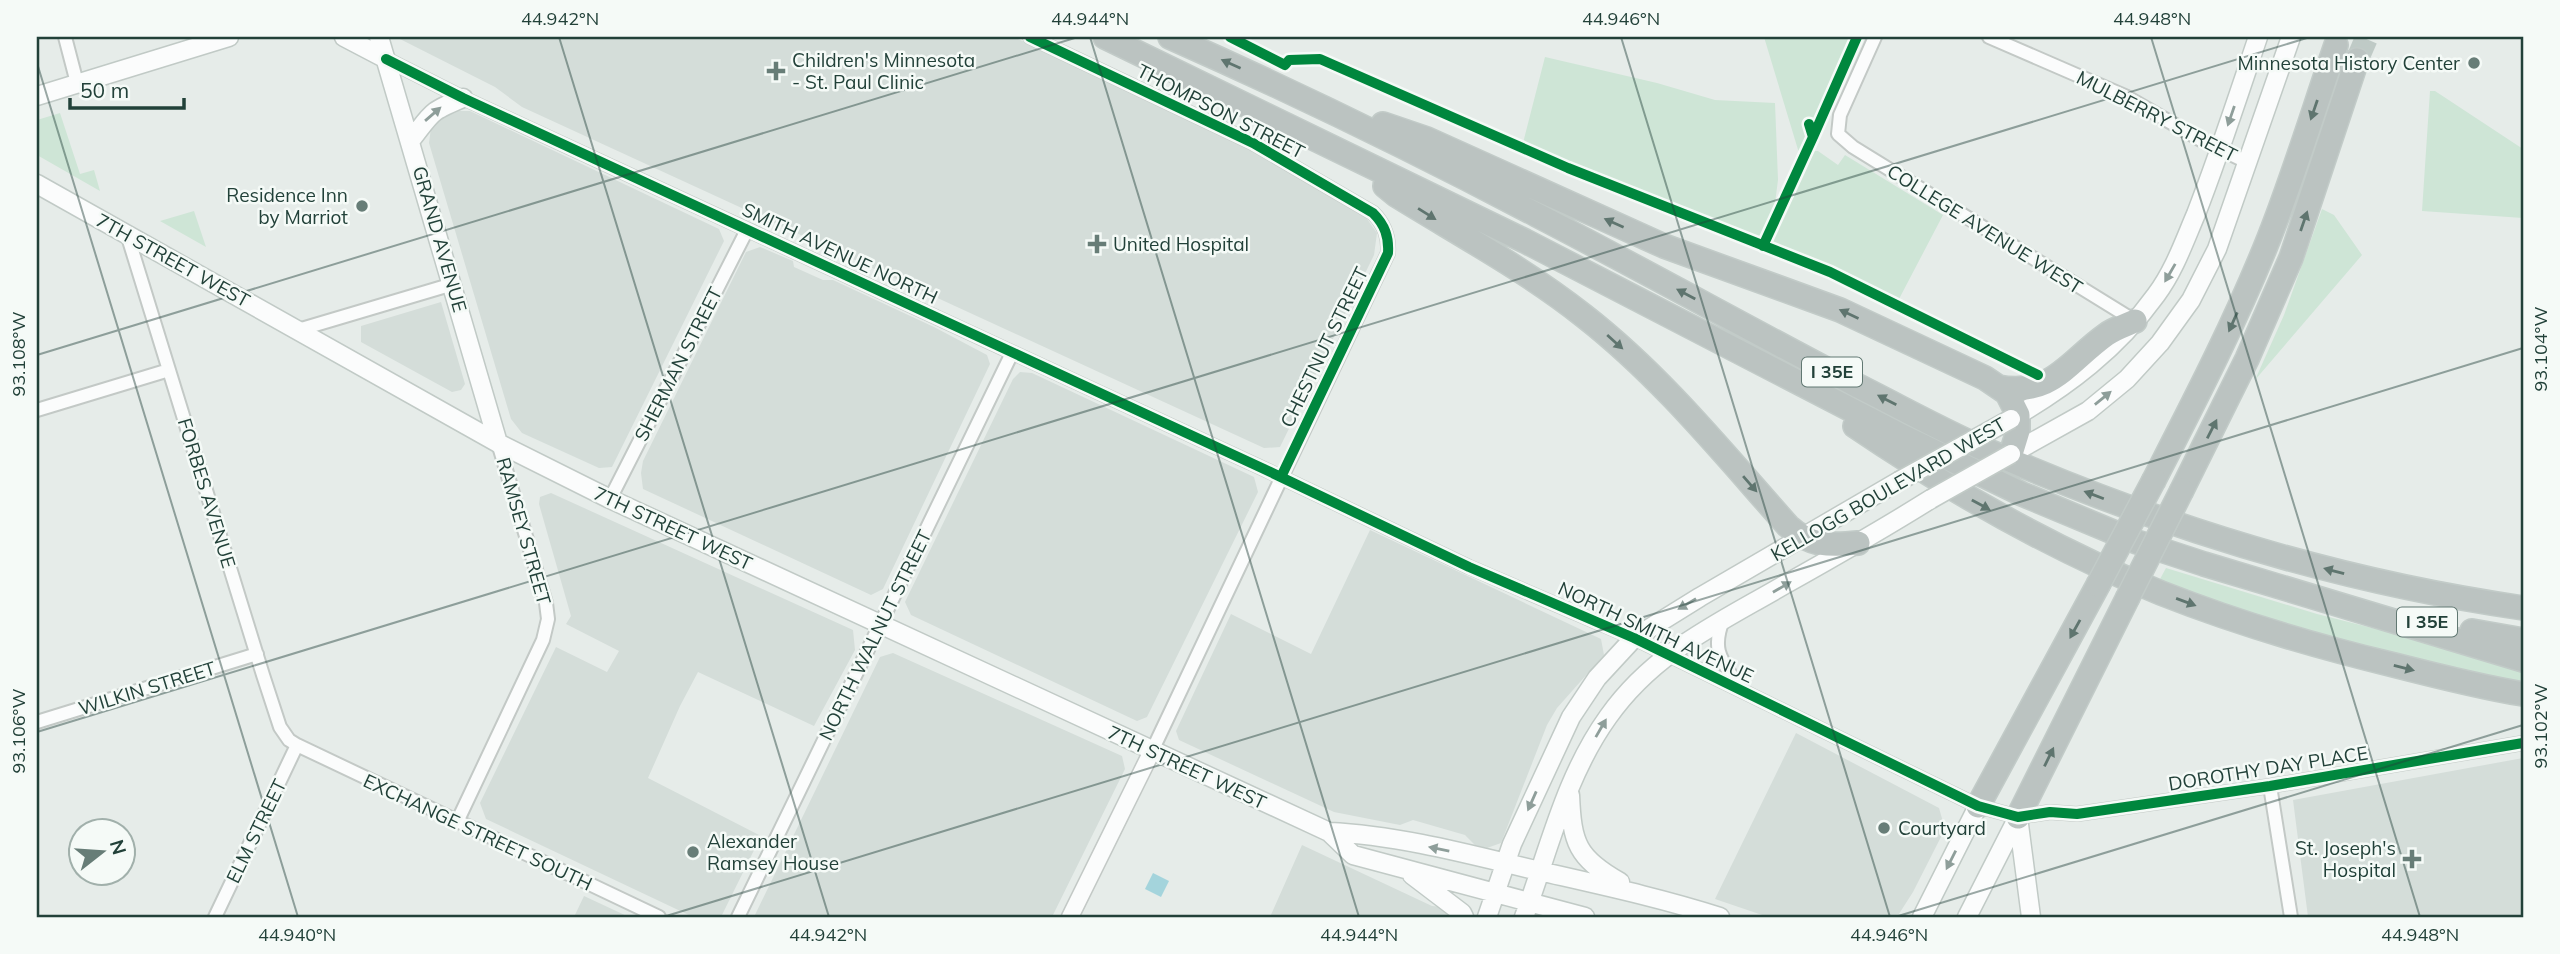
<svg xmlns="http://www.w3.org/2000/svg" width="2560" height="954" font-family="Mulish,sans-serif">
	<rect width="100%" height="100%" fill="#e6ece9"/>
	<path fill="#d4ddd9" d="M396 37H1014L1254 151 1365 216 1377 233 1374 255 1280 447 1264 448 522 107 495 87Z
		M449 111H470L719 229 724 241 612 467 599 468 522 433 511 419 429 143 431 128 436 120Z
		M760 247 793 261 794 267 823 280H833L934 327 987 355 990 364 883 589 871 595 643 489 641 473 643 461 746 252Z
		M441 302 465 384 461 390 452 392 361 342V326Z
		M1020 372 1032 373 1254 477 1258 492 1147 717 1137 721 911 615 905 602 1013 379Z
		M551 493 853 630 855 650 814 726 698 672 680 706 648 778 761 836 721 917H693L486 819 480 803 556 647 607 672 619 651 566 624 571 616 539 504 540 497Z
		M1370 530 1601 639 1604 655 1557 708 1547 725 1501 843 1487 848 1475 845 1465 835 1413 820 1400 825 1334 812 1179 740 1176 731 1231 614 1311 654Z
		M893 653 1122 756 1125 769 1052 917H754L880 657Z
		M1796 733 1939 808 1945 829 1913 892 1897 917H1768L1715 899Z
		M2523 758V917H2308L2293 800Z
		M1302 845 1432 906 1443 907 1455 917H1270Z
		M584 896 629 917H574Z"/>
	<path fill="#cee5d6" d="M1764 37H1854L1799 153Z
		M1545 57 1657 83 1715 100 1775 103 1778 180 1775 203 1762 238 1523 143Z
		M2430 91H2435L2523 149V218L2422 211Z
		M60 113 80 174 94 170 100 191 37 155V120Z
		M1812 151H1818L1838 165 1845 155 1943 215 1899 299 1769 243 1809 153Z
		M2322 209 2334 215 2362 255 2255 380 2284 315Z
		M194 211 206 247 160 221Z
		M2166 568 2317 614 2523 666V683L2492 679 2275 623 2159 581Z"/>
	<path fill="#a4d4dc" d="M1153 873 1169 881 1161 897 1145 889Z"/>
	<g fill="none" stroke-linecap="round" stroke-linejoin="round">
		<path stroke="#bfcac6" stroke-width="23" stroke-dasharray="23 11" stroke-linecap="butt" d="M2357 60 2367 37"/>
		<defs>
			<path id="minor" d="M65 37 77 83
				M1030 37 1253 143 1373 213C1385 225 1389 237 1388 253L1152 751
				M1875 37 1840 115 1838 134 1853 147 2135 321
				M1989 37 2125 96 2201 140 2247 162
				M386 59 463 98 1264 469 1469 567 1634 638 1978 806 2018 817 2050 812 2077 814 2270 786 2523 743
				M127 234 263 675 280 727 289 740 297 745 659 917
				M298 330 453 284
				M37 410 169 370
				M610 499 747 230
				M1723 620C1710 653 1724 662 1740 689
				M37 722 257 654
				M2270 786 2291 917
				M457 822 543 640 548 619 546 603 498 443
				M215 917 297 745
				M738 917 1012 353"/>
			<path id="tertiary" d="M1070 917 1152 751"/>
			<path id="secondary" d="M344 37 386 59
				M379 37 498 443
				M37 96 229 37
				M411 140C433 112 429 112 463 98
				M37 184 498 443 610 499 1329 832 1353 855 1585 917
				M2011 419C2068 386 2117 349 2156 295 2174 271 2184 242 2196 214 2219 155 2238 96 2258 37
				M2011 454 2088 411 2127 379 2160 343 2191 300 2217 249 2291 37
				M1570 795C1572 843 1577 858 1620 882
				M2018 817 2031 917
				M1329 832C1398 835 1472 855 1539 871 1600 885 1661 898 1720 917
				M1412 875 1462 913 1464 917
				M1487 917 1512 844 1571 717 1597 678 1634 638 1700 597 1899 481
				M1524 917C1549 850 1565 777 1608 717 1654 652 1717 624 1784 585 1834 557 1883 529 1931 499
				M1922 917 1978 806
				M1967 917 2018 817"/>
			<path id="motorway" d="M1105 37 1525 241 1898 434 2022 494 2137 542 2204 564 2523 660
				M1170 37C1294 92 1417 152 1537 215 1645 271 1751 330 1858 386 1904 409 1950 435 1998 455 2166 528 2342 582 2523 608
				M1383 124 1427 139 1664 246 1840 310 1985 378 2007 393 2018 415V431L2011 454
				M1385 186 1396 195C1459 234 1526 270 1584 316 1661 376 1723 453 1788 526 1810 546 1829 546 1858 543
				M1998 387C2052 397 2067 363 2106 335 2114 329 2126 325 2135 321
				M1855 426C1951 491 2053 549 2161 593 2237 623 2315 646 2394 665 2437 676 2480 687 2523 694
				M2154 480C2195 400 2236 321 2269 238 2294 175 2314 109 2336 45
				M2182 490 2247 359 2291 258 2357 60
				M2472 631 2523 640
				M1978 806 2098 585
				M2018 817 2127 599"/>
		</defs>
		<use href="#minor" stroke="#c3c9c6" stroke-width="16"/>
		<use href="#tertiary" stroke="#c3c9c6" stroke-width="19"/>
		<use href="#secondary" stroke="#c1cac6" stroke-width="21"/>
		<use href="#motorway" stroke="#c2cbc8" stroke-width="26"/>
		<use href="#minor" stroke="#fbfcfc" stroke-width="12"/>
		<use href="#tertiary" stroke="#fbfcfc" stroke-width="16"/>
		<use href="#secondary" stroke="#fbfcfc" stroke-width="18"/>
		<use href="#motorway" stroke="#bbc3c1" stroke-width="23"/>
		<defs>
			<path id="secondary-bridge" d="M1899 481 2011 419
				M1931 499 2011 454"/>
			<path id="motorway-bridge" d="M2098 585 2154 480
				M2127 599 2182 490"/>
		</defs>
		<use href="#secondary-bridge" stroke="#c1cac6" stroke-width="21" stroke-linecap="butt"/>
		<use href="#motorway-bridge" stroke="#c2cbc8" stroke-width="26" stroke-linecap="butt"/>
		<use href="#secondary-bridge" stroke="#fbfcfc" stroke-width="18"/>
		<use href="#motorway-bridge" stroke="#bbc3c1" stroke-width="23"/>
		<defs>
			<path id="cycleway" d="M1030 37 1253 143 1373 213C1385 225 1389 237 1388 253L1281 477
				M1230 37 1285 65 1289 60 1320 59 1568 168 1830 272 2038 375
				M386 59 463 98 1264 469 1469 567 1634 638 1978 806 2018 817 2050 812 2077 814 2270 786 2523 743
				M1813 137 1857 37
				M1763 246 1813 137 1809 124"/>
		</defs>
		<use href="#cycleway" stroke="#f5faf7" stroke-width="15"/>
		<use href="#cycleway" stroke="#00873e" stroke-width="10"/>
	</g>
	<defs><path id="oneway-solid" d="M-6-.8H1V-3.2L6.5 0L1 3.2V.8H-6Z" transform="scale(1.75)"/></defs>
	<g fill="#5f756f">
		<use href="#oneway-solid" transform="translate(1231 64) rotate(-156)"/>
		<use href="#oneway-solid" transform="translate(2314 110) rotate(109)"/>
		<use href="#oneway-solid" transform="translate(1427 214) rotate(32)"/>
		<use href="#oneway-solid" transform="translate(2304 221) rotate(-71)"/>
		<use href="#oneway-solid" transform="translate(1614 223) rotate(-156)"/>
		<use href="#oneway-solid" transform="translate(1686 294) rotate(-152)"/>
		<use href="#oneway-solid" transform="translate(1849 314) rotate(-155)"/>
		<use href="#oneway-solid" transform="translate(2233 322) rotate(114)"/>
		<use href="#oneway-solid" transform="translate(1615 342) rotate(42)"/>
		<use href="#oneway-solid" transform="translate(1887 400) rotate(-153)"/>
		<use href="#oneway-solid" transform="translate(2212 429) rotate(-63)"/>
		<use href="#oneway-solid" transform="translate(1750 484) rotate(49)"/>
		<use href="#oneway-solid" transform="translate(2094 495) rotate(-159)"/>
		<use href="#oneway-solid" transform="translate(1981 505) rotate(29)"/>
		<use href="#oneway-solid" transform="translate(2334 571) rotate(-165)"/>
		<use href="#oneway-solid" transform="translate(2186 602) rotate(20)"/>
		<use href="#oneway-solid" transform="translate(2075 629) rotate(119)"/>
		<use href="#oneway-solid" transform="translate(2404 668) rotate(14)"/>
		<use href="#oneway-solid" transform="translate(2049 757) rotate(-64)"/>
	</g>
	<g fill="#8e9e9a">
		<use href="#oneway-solid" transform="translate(433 114) rotate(-41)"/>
		<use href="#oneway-solid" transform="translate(2231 116) rotate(109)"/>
		<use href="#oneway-solid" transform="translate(2170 273) rotate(120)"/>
		<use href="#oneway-solid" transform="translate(2103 398) rotate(-39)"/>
		<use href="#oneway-solid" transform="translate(1782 587) rotate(-30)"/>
		<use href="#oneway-solid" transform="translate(1687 604) rotate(149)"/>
		<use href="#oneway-solid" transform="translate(1601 728) rotate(-60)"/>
		<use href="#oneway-solid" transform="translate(1532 801) rotate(114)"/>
		<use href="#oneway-solid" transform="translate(1439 849) rotate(-169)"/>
		<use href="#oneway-solid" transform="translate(1951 860) rotate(117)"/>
	</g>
	<path fill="none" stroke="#224139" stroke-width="2" stroke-opacity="0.45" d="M559 37 829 917M1090 37 1359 917M1621 37 1890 917M2151 37 2420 917M37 63 298 917M37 355 1078 37M37 732 2310 37M663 917 2523 348M1895 917 2523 725"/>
	<g fill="#677d77" stroke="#f5faf7" stroke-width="2.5">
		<circle cx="2474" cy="63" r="7"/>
		<path d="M772.5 60.5h7v7h7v7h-7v7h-7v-7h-7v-7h7z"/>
		<circle cx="362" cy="206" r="7"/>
		<path d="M1093.5 233.5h7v7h7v7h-7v7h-7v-7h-7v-7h7z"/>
		<circle cx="1884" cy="828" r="7"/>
		<circle cx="693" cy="852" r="7"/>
		<path d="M2408.5 848.5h7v7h7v7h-7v7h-7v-7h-7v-7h7z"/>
	</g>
	<g text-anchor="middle" stroke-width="5" stroke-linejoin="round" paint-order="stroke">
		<g fill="#f5faf7" stroke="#617872" stroke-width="2">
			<rect x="1802" y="357.5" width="60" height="29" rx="5"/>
			<rect x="2397" y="607.5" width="60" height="29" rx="5"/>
		</g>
		<g font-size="18" font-weight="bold" fill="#224139">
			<text x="1832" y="378">I 35E</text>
			<text x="2427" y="628">I 35E</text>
		</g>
		<g font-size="19" fill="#224139" stroke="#f5faf7" text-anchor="start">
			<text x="792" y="67">Children's Minnesota<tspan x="792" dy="22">- St. Paul Clinic</tspan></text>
			<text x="2460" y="70" text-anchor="end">Minnesota History Center</text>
			<text x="348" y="202" text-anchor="end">Residence Inn<tspan x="348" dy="22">by Marriot</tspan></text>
			<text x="1113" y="251">United Hospital</text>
			<text x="1898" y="835">Courtyard</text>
			<text x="707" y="848">Alexander<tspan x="707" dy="22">Ramsey House</tspan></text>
			<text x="2396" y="855" text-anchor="end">St. Joseph's<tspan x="2396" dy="22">Hospital</tspan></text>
		</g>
		<g font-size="19" fill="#224139" stroke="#f5faf7">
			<text transform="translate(1221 111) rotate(27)" y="7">THOMPSON STREET</text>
			<text transform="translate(2157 116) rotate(27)" y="7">MULBERRY STREET</text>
			<text transform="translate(1985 229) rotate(32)" y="7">COLLEGE AVENUE WEST</text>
			<text transform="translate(440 239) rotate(74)" y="7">GRAND AVENUE</text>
			<text transform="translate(840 253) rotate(25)" y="7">SMITH AVENUE NORTH</text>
			<text transform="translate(173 260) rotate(29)" y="7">7TH STREET WEST</text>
			<text transform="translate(1324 347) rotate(-64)" y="7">CHESTNUT STREET</text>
			<text transform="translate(678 364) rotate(-63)" y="7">SHERMAN STREET</text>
			<text transform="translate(1888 489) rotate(-30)" y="7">KELLOGG BOULEVARD WEST</text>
			<text transform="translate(207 493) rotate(73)" y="7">FORBES AVENUE</text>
			<text transform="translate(673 528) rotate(25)" y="7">7TH STREET WEST</text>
			<text transform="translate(524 531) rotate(74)" y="7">RAMSEY STREET</text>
			<text transform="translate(1656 632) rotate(25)" y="7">NORTH SMITH AVENUE</text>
			<text transform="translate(875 635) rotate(-64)" y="7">NORTH WALNUT STREET</text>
			<text transform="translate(147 688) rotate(-17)" y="7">WILKIN STREET</text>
			<text transform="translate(1187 767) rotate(25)" y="7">7TH STREET WEST</text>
			<text transform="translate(2268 768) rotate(-9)" y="7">DOROTHY DAY PLACE</text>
			<text transform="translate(256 831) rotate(-64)" y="7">ELM STREET</text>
			<text transform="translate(478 832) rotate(25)" y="7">EXCHANGE STREET SOUTH</text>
		</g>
	</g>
	<rect width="2560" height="954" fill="none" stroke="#f5faf7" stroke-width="77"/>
	<g transform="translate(102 852) rotate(73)"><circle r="33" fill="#f5faf7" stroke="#a1b0ab" stroke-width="2"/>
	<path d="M0-5L12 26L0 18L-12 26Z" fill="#677d77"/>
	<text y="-10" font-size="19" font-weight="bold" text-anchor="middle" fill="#224139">N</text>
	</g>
	<path d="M70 98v10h114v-10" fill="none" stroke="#224139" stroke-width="3.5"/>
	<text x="80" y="98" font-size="21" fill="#224139" stroke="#f5faf7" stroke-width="5" paint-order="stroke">50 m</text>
	<rect x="38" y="38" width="2484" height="878" fill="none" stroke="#224139" stroke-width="2.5"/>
	<g font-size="18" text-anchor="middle" fill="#224139">
		<text x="560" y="25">44.942°N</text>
		<text x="1090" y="25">44.944°N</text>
		<text x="1621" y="25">44.946°N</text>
		<text x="2152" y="25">44.948°N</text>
		<text transform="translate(2541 349) rotate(-90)" y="6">93.104°W</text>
		<text transform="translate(19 354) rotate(-90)" y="6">93.108°W</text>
		<text transform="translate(2541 726) rotate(-90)" y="6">93.102°W</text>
		<text transform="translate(19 731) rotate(-90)" y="6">93.106°W</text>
		<text x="297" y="941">44.940°N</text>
		<text x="828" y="941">44.942°N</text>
		<text x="1359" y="941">44.944°N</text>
		<text x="1889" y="941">44.946°N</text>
		<text x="2420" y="941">44.948°N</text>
	</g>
</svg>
